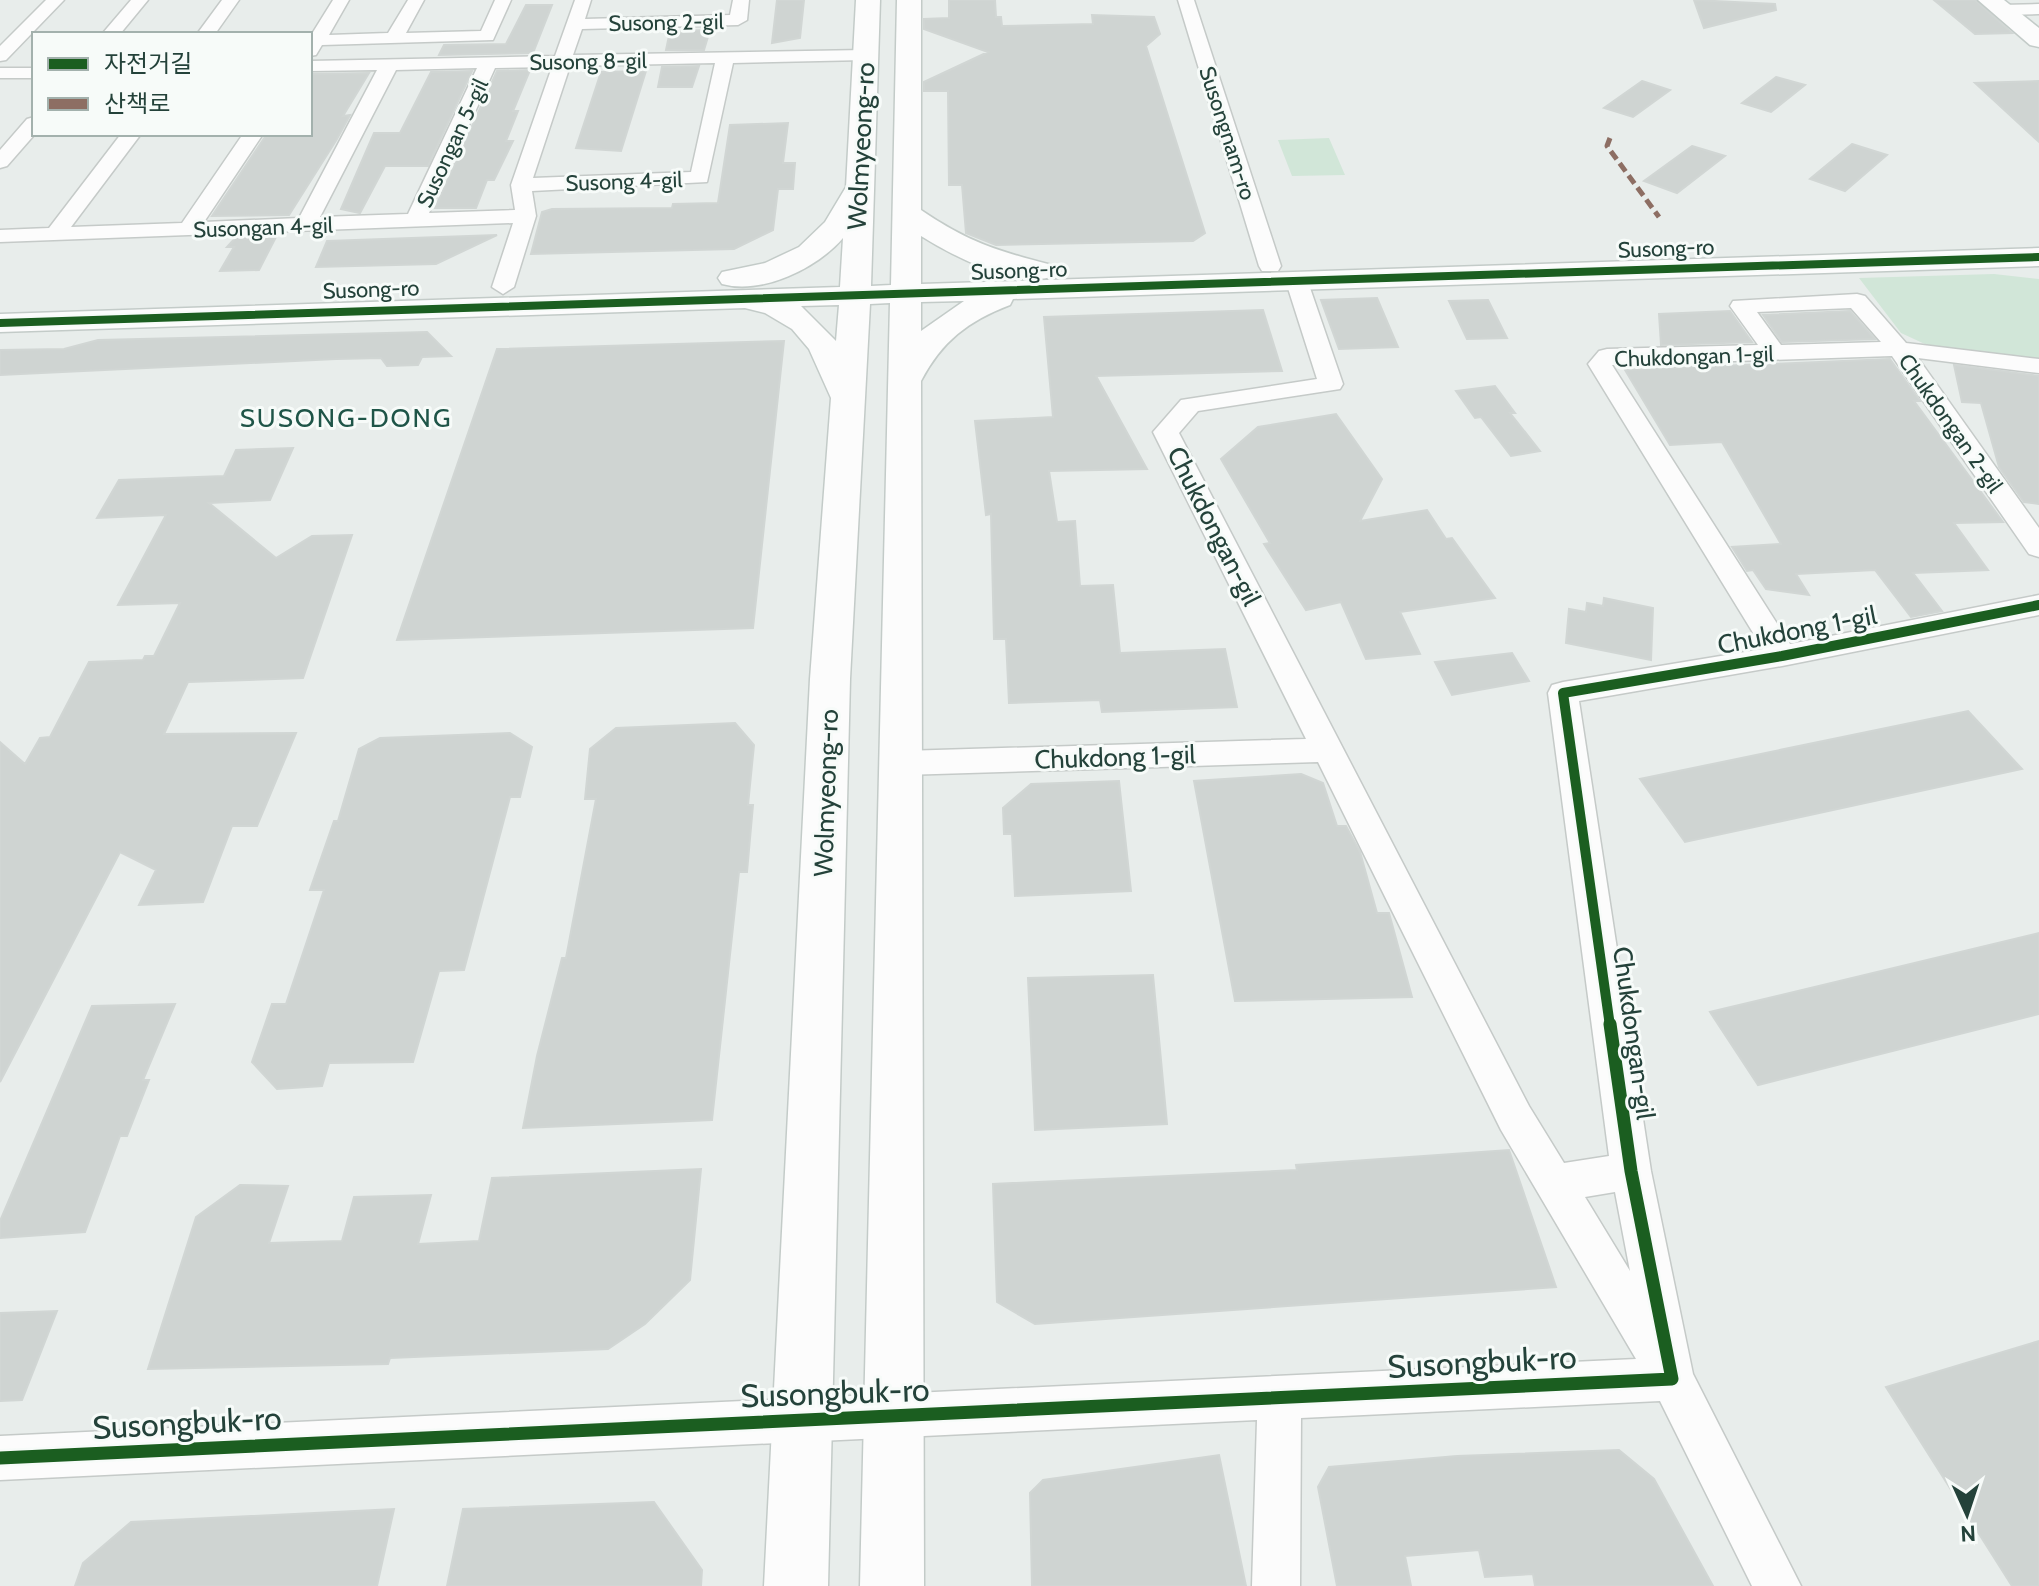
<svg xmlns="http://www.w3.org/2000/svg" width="2039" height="1586" font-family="Cabin,'Noto Sans KR',sans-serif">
	<rect width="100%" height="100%" fill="#e8edeb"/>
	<path fill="#d1e6d8" d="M1329 138 1345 175 1292 176 1278 140Z
		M1994 274 2039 279V360L1927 345 1901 333 1859 278Z"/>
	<path fill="#cfd4d2" stroke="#d1d6d4" stroke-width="2" d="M777 0H804L800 38 772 43Z
		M949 0H995L996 17H1001L1002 26 1093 24 1092 15 1154 17 1160 34 1146 46 1205 233 1193 241 996 245 966 233 962 185H949L948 91H924V82L988 52 924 29V19L949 18Z
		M1694 0 1775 4 1776 10 1704 28Z
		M1934 0H1975L2012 33 1975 34Z
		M526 5H552L533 53 439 55 444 45 506 44Z
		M710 30 704 50H666L670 31Z
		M699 66 692 87H658L662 67Z
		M530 70 513 111H518L506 141H513L494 180H487L476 208H435L497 71Z
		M472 71 428 166H385L360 213 341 209 374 133H400L431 72Z
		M646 71 621 151 576 148 601 72Z
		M369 73 343 116 350 115 337 139 289 215 212 216 265 137 310 134V74Z
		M1776 77 1805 85 1771 112 1742 103Z
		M1642 81 1670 90 1633 117 1604 108Z
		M2039 81V142L1975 83Z
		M788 123 783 163H795L793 189H778L773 230 734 249 531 254 542 212 552 209 672 208 673 204 718 203 730 125Z
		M1852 144 1887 155 1845 191 1810 179Z
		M1692 146 1725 156 1677 193 1644 181Z
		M277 235 259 270 220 271 234 247H227L237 236Z
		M497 235 436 264 316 267 327 241Z
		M1377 298 1398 347 1339 349 1321 300Z
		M1488 300 1507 338 1467 339 1449 301Z
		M1263 310 1282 371 1096 376 1147 469 1049 471 1057 522 1075 521 1080 586 1113 585 1120 653 1225 649 1237 707 1102 712 1100 700 1009 703 1006 639H994L991 514 986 515 975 421 1053 417 1044 317Z
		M1730 311 1752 342 1661 345 1659 314Z
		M1850 311 1875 339 1782 342 1763 315Z
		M427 332 451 356 422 357 418 365 387 366 381 358 336 359 0 375V350L64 349 98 340Z
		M784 341 753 628 397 640 497 349Z
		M1890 359 1920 401H1914L2003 522 1954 523 1988 570 1913 573 1942 611 1911 617 1875 570 1796 574 1809 595 1766 589 1753 570 1747 571 1732 547 1781 544 1722 442 1670 445 1625 370Z
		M1954 365 2039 376V504L2024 502 1999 467 1981 403 1962 402Z
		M1495 386 1515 413H1510L1540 451 1511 456 1481 417 1475 418 1456 391Z
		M1336 414 1382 479 1360 521 1427 510 1446 539 1452 538 1495 598 1400 612 1420 654 1366 659 1341 602 1306 610 1264 544 1270 543 1221 459 1258 427Z
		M293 448 270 500 209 503 276 558 312 536 352 535 303 678 188 682 164 734 296 733 257 826H232L203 902 139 905 156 870 120 852 0 1082V742L25 764 40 738 50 737 89 662 143 660 145 656H154L180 603 118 605 166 515 97 518 119 480 224 476 236 450Z
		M1604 598 1653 608 1651 660 1566 643 1569 609 1586 612 1587 603 1603 606Z
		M1512 653 1529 681 1452 695 1435 662Z
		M1968 711 2022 769 1685 842 1640 779Z
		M735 723 754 745 748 805H753L747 872H739L712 1120 523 1128 537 1056 562 958H566L596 799H585L590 749 616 728Z
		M510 733 532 747 520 797H510L464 970 439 971 413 1062 329 1063 322 1086 277 1089 252 1062 272 1004H286L324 890H310L334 821H338L359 749 380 738Z
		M1301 774 1323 783 1337 826H1346L1360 852 1377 913H1389L1412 997 1235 1001 1194 781Z
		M1119 781 1131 891 1015 896 1012 834H1004L1003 808 1031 784Z
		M2039 933V1014L1758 1085 1710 1012Z
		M1153 975 1167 1124 1035 1130 1028 978Z
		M175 1004 143 1080H149L127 1136H120L85 1232 0 1238V1221L92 1006Z
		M1509 1150 1556 1287 1035 1324 997 1302 993 1184 1297 1170 1296 1165Z
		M701 1169 690 1280 645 1324 608 1349 390 1358 388 1364 148 1369 196 1217 240 1185 288 1186 269 1243 342 1241 354 1197 431 1195 418 1244 479 1241 492 1178Z
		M57 1311 22 1400 0 1401V1313Z
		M2039 1341V1586H2012L1886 1387Z
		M1619 1450 1654 1479 1713 1586H1535L1533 1574 1485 1577 1479 1550 1405 1556 1411 1586H1337L1318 1487 1329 1467 1457 1456Z
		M1219 1455 1246 1586H1032L1030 1493 1043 1480Z
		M654 1502 702 1570 701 1586H447L463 1509Z
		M394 1509 377 1586H75L83 1563 131 1522Z"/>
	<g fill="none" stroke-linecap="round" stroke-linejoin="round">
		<defs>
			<path id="street" d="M46 0H64L6 60 0 61V46Z
				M131 0H148L120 34H102Z
				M222 0H239L215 34H197Z
				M333 0H349L329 35 388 33 408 0H424L406 33 481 31 495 0H511L493 40 322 45 316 55 310 56V37Z
				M575 0H591L585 19 730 15 733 0H749L747 20 738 25 582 29 573 55 865 50 874 55 865 60 733 63 707 182 532 191 536 216 514 287 503 294 492 287 513 223 0 242V230L49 228 121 134H141L71 227 182 223 243 134H263L204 222 299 218 377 70 310 71V61L555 56ZM715 63 691 172 533 178 570 66ZM552 67 511 185 515 210 429 213 495 68ZM477 68 408 214 320 217 396 70Z
				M1178 0H1194L1281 266 1278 271H1262L1259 266Z
				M2039 4V14L2002 15 1994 10 2002 5Z
				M0 68H34V78H0Z
				M34 117 35 134 7 166 0 168V150L27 119Z
				M1297 275 1308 282 1343 384 1340 389 1198 411 1179 433 1529 1106 1564 1163 1609 1156 1548 693 1552 685 1563 682 1763 649 1588 364 1599 351 1607 349 1758 345 1730 306 1733 301 1857 294 1865 296 1906 343 2039 359V373L1918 358 2039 528V557L2029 554 1892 356 1612 365 1790 644 2039 595V615L1782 666 1579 701 1651 1171 1693 1374 1801 1586H1752L1660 1401 1301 1418 1300 1586H1252L1257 1420 0 1480V1436L1636 1359 1501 1130 1318 762 903 775 892 771 887 763 892 755 903 751 1306 739 1153 432 1181 400 1317 379 1286 282ZM1851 308 1881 342 1781 345 1757 312ZM1615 1192 1630 1271 1585 1197Z"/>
			<path id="secondary" d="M856 0H880L871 286 891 285 897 0H921V210C968 242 997 251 1052 265L1056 271 1052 277C1013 287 953 256 921 236V284L2039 248V266L1013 299 1010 305C968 321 942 341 921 381L924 1586H860L890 303 870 304 850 679 828 1586H764L810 679 831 398 809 349 792 329 765 313 745 308 0 332V314L840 287 843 238C817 268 763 295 722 284L718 278 722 272 765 263 799 247 825 222 846 187ZM964 301 921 331V302ZM839 305 836 341 801 306Z
				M1978 0H2004L2039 28V47L2030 45Z"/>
		</defs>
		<use href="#street" stroke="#c5cac8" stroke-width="3"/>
		<use href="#secondary" stroke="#c3cbc8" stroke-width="3"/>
		<use href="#street" fill="#fcfcfc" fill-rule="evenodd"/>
		<use href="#secondary" fill="#fcfcfc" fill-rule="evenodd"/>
		<path stroke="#8d6e63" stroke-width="5" stroke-dasharray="10 5" stroke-linecap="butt" d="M1610 138 1607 146 1659 217"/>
		<defs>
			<path id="cycleway-far3" d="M1976 259 2039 257"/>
			<path id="cycleway-far2" d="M0 323 2038 257"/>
			<path id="cycleway-far1" d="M1610 1026 1563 693 1782 656 2039 605"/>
			<path id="cycleway" d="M0 1458 1672 1379 1631 1171 1610 1024"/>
		</defs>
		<use href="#cycleway-far3" stroke="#f7fbf9" stroke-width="9"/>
		<use href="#cycleway-far2" stroke="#f7fbf9" stroke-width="12"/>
		<use href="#cycleway-far1" stroke="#f7fbf9" stroke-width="15"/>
		<use href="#cycleway" stroke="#f7fbf9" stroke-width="18"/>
		<use href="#cycleway-far3" stroke="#1b5e20" stroke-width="6"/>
		<use href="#cycleway-far2" stroke="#1b5e20" stroke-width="8"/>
		<use href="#cycleway-far1" stroke="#1b5e20" stroke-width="10"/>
		<use href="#cycleway" stroke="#1b5e20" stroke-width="13"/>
	</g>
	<g text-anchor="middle" stroke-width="6" stroke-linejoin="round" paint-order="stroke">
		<g font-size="22" fill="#24423a" stroke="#f7fbf9">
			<text transform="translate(666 22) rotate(-1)" y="8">Susong 2-gil</text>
			<text transform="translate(588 61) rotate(-1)" y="8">Susong 8-gil</text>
			<text transform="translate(1228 133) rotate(72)" y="8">Susongnam-ro</text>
			<text transform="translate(452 143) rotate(-65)" y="8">Susongan 5-gil</text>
			<text transform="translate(624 181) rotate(-2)" y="8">Susong 4-gil</text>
			<text transform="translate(263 227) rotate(-2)" y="8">Susongan 4-gil</text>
			<text transform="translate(1666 248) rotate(-2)" y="8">Susong-ro</text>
			<text transform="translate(1019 270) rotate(-2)" y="8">Susong-ro</text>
			<text transform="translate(371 289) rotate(-2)" y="8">Susong-ro</text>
			<text transform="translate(1694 356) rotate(-2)" y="8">Chukdongan 1-gil</text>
			<text transform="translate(1951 423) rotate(55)" y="8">Chukdongan 2-gil</text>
		</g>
		<g font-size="26" fill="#24423a" stroke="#f7fbf9">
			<text transform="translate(861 146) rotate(-87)" y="9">Wolmyeong-ro</text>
			<text transform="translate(1214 526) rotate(63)" y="9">Chukdongan-gil</text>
			<text transform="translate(1797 630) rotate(-11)" y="9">Chukdong 1-gil</text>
			<text transform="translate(1115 757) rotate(-2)" y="9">Chukdong 1-gil</text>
			<text transform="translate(826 793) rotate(-88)" y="9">Wolmyeong-ro</text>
			<text transform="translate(1634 1033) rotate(82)" y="9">Chukdongan-gil</text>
		</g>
		<g font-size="26" letter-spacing="2" fill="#1f5548" stroke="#f7fbf9">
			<text x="346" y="427">SUSONG-DONG</text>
		</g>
		<g font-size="32" fill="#24423a" stroke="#f7fbf9">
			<text transform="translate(1482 1362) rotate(-3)" y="11">Susongbuk-ro</text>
			<text transform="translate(835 1393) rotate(-2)" y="11">Susongbuk-ro</text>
			<text transform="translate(187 1423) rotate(-3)" y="11">Susongbuk-ro</text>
		</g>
	</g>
	<rect x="32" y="32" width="280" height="104" fill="#f7fbf9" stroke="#a3b1ad" stroke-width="2"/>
	<rect x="48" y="58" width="40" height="12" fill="#1b5e20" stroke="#a3b1ad" stroke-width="2"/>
	<text x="104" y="72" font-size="24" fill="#24423a">자전거길</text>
	<rect x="48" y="98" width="40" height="12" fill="#8d6e63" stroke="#a3b1ad" stroke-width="2"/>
	<text x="104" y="112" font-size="24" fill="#24423a">산책로</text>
	<g transform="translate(1967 1514) rotate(177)" stroke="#f7fbf9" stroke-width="6" paint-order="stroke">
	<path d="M0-6L14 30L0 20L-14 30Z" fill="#24423a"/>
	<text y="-12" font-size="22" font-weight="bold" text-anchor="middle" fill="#24423a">N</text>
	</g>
</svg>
